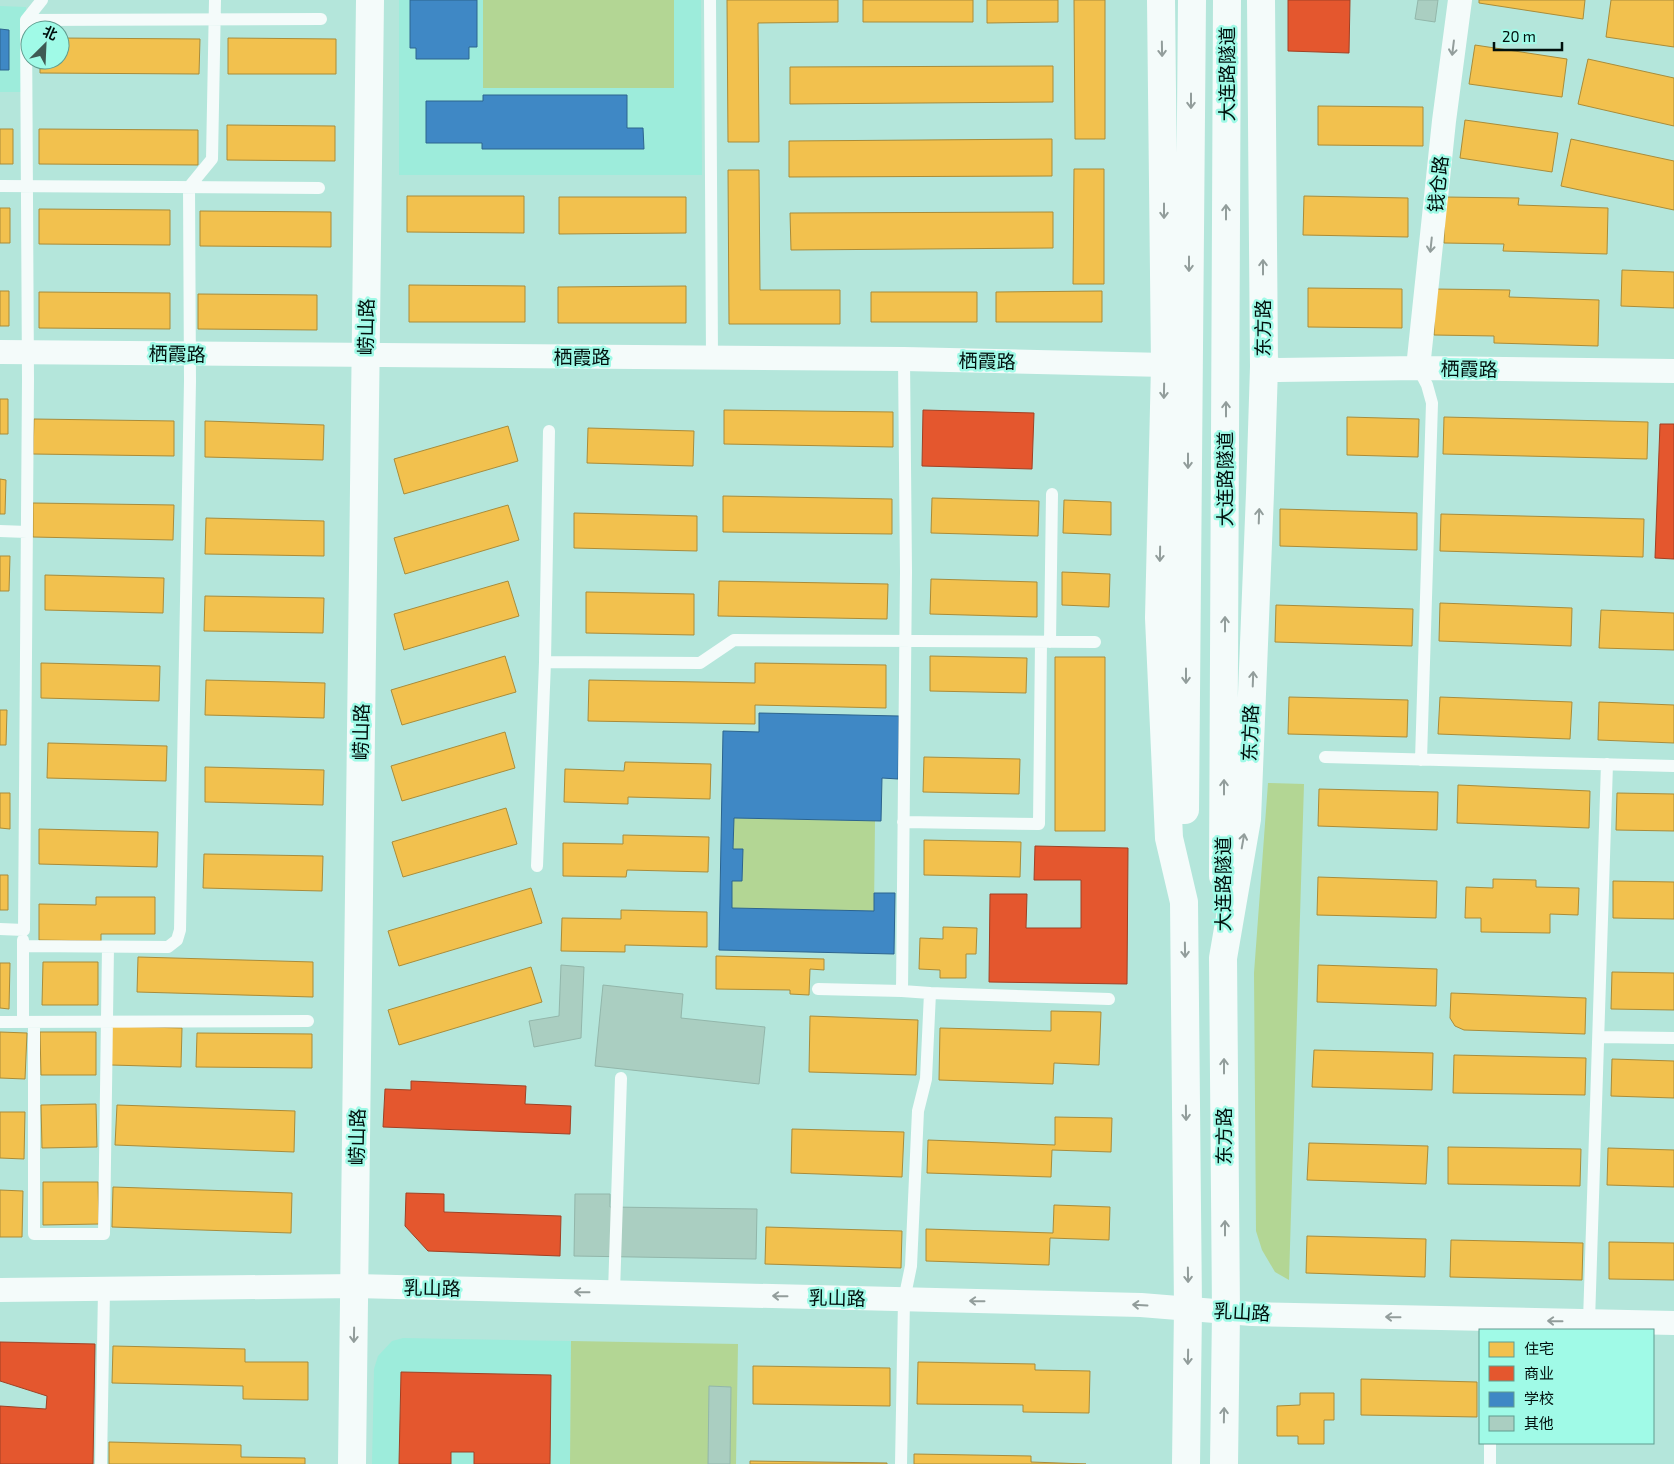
<svg xmlns="http://www.w3.org/2000/svg" width="1674" height="1464" font-family="'Exo 2','Noto Sans SC',sans-serif">
	<rect width="100%" height="100%" fill="#b4e6db"/>
	<path fill="#9decdb" d="M399 0H701L702 175H399Z
		M0 6 26 7V92H0Z
		M403 1338 571 1341 570 1464H372L374 1369 378 1356 392 1341Z"/>
	<path fill="#b3d694" d="M483 0H674V88H483Z
		M1268 783 1304 784 1289 1280 1275 1272 1262 1250 1256 1231 1254 973Z
		M734 818 875 821 874 911 732 908V881H742L743 849H733Z
		M571 1341 738 1344 736 1464H570Z"/>
	<path fill="#f2c14e" stroke="#a98c3a" d="M727 0H838V22L758 23 759 142H728Z
		M863 0H973V22H863Z
		M987 0H1058V22L987 23Z
		M1074 0H1105V139H1075Z
		M1479 0H1585L1583 19 1479 3Z
		M1611 0H1674V47L1606 37Z
		M60 38 200 39 199 74 40 73V60H60Z
		M228 38 336 39V74H228Z
		M1475 45 1567 59 1562 97 1469 84Z
		M1588 59 1674 78V126L1578 104Z
		M1053 66V102L790 104V67Z
		M1318 106 1423 107V146L1318 145Z
		M1465 120 1558 133 1552 172 1460 158Z
		M227 125 335 126V161L227 160Z
		M0 129H13V164H0Z
		M39 129 198 130V165L39 164Z
		M1052 139V176L789 177V141Z
		M1571 139 1674 161V210L1561 186Z
		M1074 169H1104V284H1073Z
		M728 170H759L760 290H840V324H729Z
		M407 196H524V233L407 232Z
		M1304 196 1408 198V237L1303 235Z
		M559 197H686V233L559 234Z
		M1445 197 1519 198 1518 205 1608 208 1607 254 1503 251 1504 244 1444 243Z
		M0 208H10V243H0Z
		M39 209 170 210V245L39 244Z
		M200 211 331 212V247L200 246Z
		M1053 212V248L791 250 790 213Z
		M1622 270 1674 272V308L1621 306Z
		M409 285 525 286V322H409Z
		M686 286V323H558V287Z
		M1308 288 1402 289V328L1308 327Z
		M1435 289 1510 290 1509 297 1599 300 1598 346 1494 343V336L1434 335Z
		M0 291H9V326H0Z
		M1102 291V322H996V292Z
		M39 292 170 293V329L39 328Z
		M871 292H977V322H871Z
		M198 294 317 295V330L198 329Z
		M0 399H8V434H0Z
		M724 410 893 412V447L724 444Z
		M1347 417 1419 419 1418 457 1347 455Z
		M1444 417 1648 422 1647 459 1443 454Z
		M34 419 174 421V456L33 454Z
		M205 421 324 425 323 460 205 457Z
		M508 426 518 461 404 494 394 459Z
		M588 428 694 431 693 466 587 463Z
		M0 479 6 480 5 514H0Z
		M723 496 892 499V534L723 532Z
		M932 498 1039 501 1038 536 931 533Z
		M1064 500 1111 502V535L1063 533Z
		M33 503 174 505 173 540 33 537Z
		M508 505 519 540 405 574 394 538Z
		M1280 509 1417 513V550L1280 546Z
		M574 513 697 516V551L574 548Z
		M1441 514 1644 519 1643 557 1440 551Z
		M206 518 324 521V556L205 554Z
		M0 556H10L9 591H0Z
		M1062 572 1110 574 1109 607 1062 605Z
		M45 575 164 578 163 613 45 610Z
		M931 579 1037 582V617L930 614Z
		M508 581 519 616 404 650 394 614Z
		M719 581 888 584 887 619 718 616Z
		M586 592 694 594V635L586 633Z
		M205 596 324 598 323 633 204 631Z
		M1440 603 1572 608 1571 646 1439 641Z
		M1276 605 1413 609 1412 646 1275 642Z
		M1601 610 1674 613V650L1599 648Z
		M505 656 516 692 402 725 391 690Z
		M930 656 1027 658 1026 693 930 691Z
		M1055 657H1105V831H1055Z
		M41 663 160 666 159 701 41 698Z
		M755 663 886 665V708L755 705V724L588 721 589 680 755 683Z
		M206 680 325 683 324 718 205 715Z
		M1289 697 1408 700 1407 737 1288 734Z
		M1440 697 1572 702 1570 739 1438 734Z
		M1599 702 1674 705V743L1598 740Z
		M0 710H7L6 745H0Z
		M505 732 515 768 402 801 391 766Z
		M48 743 167 746 166 781 47 778Z
		M924 757 1020 759 1019 794 923 792Z
		M625 762 711 764 710 799 628 797V804L564 802 565 769 624 771Z
		M205 767 324 770 323 805 205 802Z
		M1458 785 1590 791 1589 828 1457 823Z
		M1319 789 1438 792 1437 830 1318 826Z
		M0 793H10V829L0 828Z
		M1617 793 1674 794V831L1616 830Z
		M506 808 517 844 403 877 392 842Z
		M39 829 158 832 157 867 39 864Z
		M623 835 709 837 708 872 627 870 626 877 563 876V843L623 844Z
		M924 840 1021 842 1020 877 924 875Z
		M204 854 323 856 322 891 203 888Z
		M0 875H8V910H0Z
		M1318 877 1437 881 1436 918 1317 915Z
		M1493 879 1536 880V887L1579 888 1578 915 1550 914V933L1481 932V918H1465L1466 887 1493 888Z
		M1613 881 1674 882V919L1613 918Z
		M531 888 542 923 399 966 388 931Z
		M96 897H155V934H101V941L39 940V904L96 905Z
		M621 910 707 912V947L625 945V952L561 951 562 918 621 919Z
		M943 927 977 928 976 954H966V978H940V970L919 969 920 938 943 939Z
		M716 956 824 959V970L810 969 809 995 790 994V990L716 989Z
		M138 957 313 962V997L137 992Z
		M43 962H98V1005H42Z
		M0 963H10L9 1009 0 1008Z
		M1318 965 1437 969 1436 1006 1317 1002Z
		M531 967 542 1002 399 1045 388 1010Z
		M1612 972 1674 973V1010L1611 1009Z
		M1451 993 1586 998 1585 1034 1464 1030 1455 1026 1450 1018Z
		M1051 1011 1101 1012 1099 1065 1054 1063 1053 1084 939 1080 940 1028 1051 1031Z
		M810 1016 918 1020 916 1075 809 1072Z
		M112 1026 182 1028 181 1067 111 1065Z
		M0 1032 27 1033 25 1079 0 1078Z
		M40 1032H96V1075H41Z
		M197 1033 312 1034V1068L196 1067Z
		M1314 1050 1433 1053 1432 1090 1312 1087Z
		M1454 1055 1586 1058 1585 1095 1453 1093Z
		M1612 1059 1674 1061V1098L1611 1096Z
		M96 1104 97 1147 42 1148 41 1105Z
		M117 1105 295 1111 294 1152 115 1145Z
		M0 1112H25L24 1159 0 1158Z
		M1055 1117 1112 1118 1111 1152 1052 1150 1051 1177 927 1173 928 1140 1055 1145Z
		M792 1129 904 1132 902 1177 791 1173Z
		M1309 1143 1428 1146 1426 1184 1307 1180Z
		M1448 1147 1581 1149 1580 1186 1448 1184Z
		M1608 1148 1674 1150V1187L1607 1185Z
		M43 1182H98L99 1224 43 1225Z
		M113 1187 292 1193 291 1233 112 1227Z
		M0 1190 23 1191 22 1237H0Z
		M1054 1205 1110 1207 1109 1240 1050 1238 1049 1265 926 1261V1229L1053 1233Z
		M766 1227 902 1231 901 1268 765 1264Z
		M1307 1236 1426 1239 1425 1277 1306 1273Z
		M1451 1240 1583 1243 1582 1280 1450 1277Z
		M1609 1242 1674 1243V1280L1609 1279Z
		M113 1346 245 1349V1362H308V1400L243 1399V1386L112 1383Z
		M918 1362 1035 1364V1370L1090 1371 1089 1413 1023 1412V1405L917 1404Z
		M753 1366 890 1368V1406L753 1404Z
		M1361 1379 1477 1382V1417L1361 1415Z
		M1300 1393H1334V1420H1324V1444H1298V1436H1277V1406L1300 1405Z
		M109 1442 241 1445V1457L305 1458V1464H109Z
		M914 1454 1031 1456V1462L1086 1464H914Z
		M750 1461 887 1463V1464H750Z"/>
	<path fill="#e4572e" stroke="#a04124" d="M1288 0H1350L1349 53 1288 51Z
		M923 410 1034 413 1032 469 922 466Z
		M1660 424H1674V559L1655 558Z
		M1035 846 1128 848 1127 984 989 982 990 894H1027L1026 928H1081V880H1034Z
		M411 1081 526 1086 525 1104 571 1106 570 1134 383 1127 385 1089 411 1090Z
		M406 1193 444 1194V1212L561 1216 560 1256 428 1251 405 1226Z
		M0 1342 95 1344 93 1464H0V1406L46 1409 47 1396 0 1381Z
		M401 1372 551 1375 550 1464H474V1452H451V1464H399Z"/>
	<path fill="#3f88c5" stroke="#2c648e" d="M410 0H477V47H469V59H416V48H410Z
		M0 29 9 30V70H0Z
		M483 95H627V128H643L644 149H482V143H426V101H483Z
		M759 713 899 716 898 779 882 778 881 821 734 818 733 849H743L742 881H732V908L874 911V893H895L894 954 719 950 723 731 759 732Z"/>
	<path fill="#aacec1" stroke="#92b6aa" d="M1418 0H1438L1435 22 1415 19Z
		M561 965 584 967 581 1038 534 1047 529 1021 559 1016Z
		M603 985 683 994 681 1018 765 1027 759 1084 595 1066Z
		M575 1194H610V1207L757 1209 756 1259 574 1256Z
		M709 1386 731 1387 730 1464H708Z"/>
	<g fill="none" stroke-linecap="round" stroke-linejoin="round">
		<path stroke="#f4fbfa" stroke-width="12" d="M710 0 712 358
			M26 20 321 19
			M0 186 319 188
			M904 359 906 572 902 991 930 993
			M1418 368 1427 385 1432 403 1421 760
			M549 431 545 662 700 663 734 640 1095 642
			M0 531 27 532
			M1050 642 1052 494
			M1325 757 1674 766
			M903 822 1039 824 1041 642
			M537 866 545 662
			M0 929 24 930 28 379 26 20 42 0
			M23 946 168 947 177 940 180 930 190 381 189 187 212 159 215 0
			M818 989 902 991
			M0 1022 308 1021
			M23 1022V940
			M34 1022V1234H104L108 947
			M1599 1037 1674 1038
			M614 1292 621 1078
			M1589 1321 1607 764
			M101 1464 104 1290
			M901 1464 904 1300 911 1266 918 1111 926 1079 930 993 1109 999
			M1490 1464V1443"/>
		<path stroke="#f4fbfa" stroke-width="24" d="M0 352 904 359 1165 365
			M1264 367 1278 370 1418 368 1674 371
			M1418 368 1444 121 1460 0
			M0 1290 355 1286 1141 1305 1252 1314 1674 1323"/>
		<path stroke="#f4fbfa" stroke-width="28" d="M1161 0 1165 365 1159 618 1169 838 1184 902 1188 1308 1186 1464
			M1185 810 1192 0
			M1223 876 1227 0
			M352 1464 370 0
			M1224 1464 1226 1312 1223 958 1247 819 1260 493 1264 367 1261 0"/>
	</g>
	<defs><path id="oneway-shaft" d="M-6 0H5M1.5-3L5.5 0L1.5 3" fill="none" stroke-width="1.6" stroke-linecap="round" stroke-linejoin="round" transform="scale(1.25)"/></defs>
	<g stroke="#929d9b">
		<use href="#oneway-shaft" transform="translate(1453 48) rotate(97)"/>
		<use href="#oneway-shaft" transform="translate(1162 49) rotate(89)"/>
		<use href="#oneway-shaft" transform="translate(1191 101) rotate(90)"/>
		<use href="#oneway-shaft" transform="translate(1164 211) rotate(90)"/>
		<use href="#oneway-shaft" transform="translate(1226 212) rotate(-90)"/>
		<use href="#oneway-shaft" transform="translate(1431 245) rotate(96)"/>
		<use href="#oneway-shaft" transform="translate(1189 264) rotate(90)"/>
		<use href="#oneway-shaft" transform="translate(1263 267) rotate(-90)"/>
		<use href="#oneway-shaft" transform="translate(1164 391) rotate(91)"/>
		<use href="#oneway-shaft" transform="translate(1226 409) rotate(-90)"/>
		<use href="#oneway-shaft" transform="translate(1188 461) rotate(90)"/>
		<use href="#oneway-shaft" transform="translate(1259 516) rotate(-88)"/>
		<use href="#oneway-shaft" transform="translate(1160 554) rotate(91)"/>
		<use href="#oneway-shaft" transform="translate(1225 624) rotate(-90)"/>
		<use href="#oneway-shaft" transform="translate(1186 676) rotate(90)"/>
		<use href="#oneway-shaft" transform="translate(1253 679) rotate(-88)"/>
		<use href="#oneway-shaft" transform="translate(1224 787) rotate(-90)"/>
		<use href="#oneway-shaft" transform="translate(1243 841) rotate(-80)"/>
		<use href="#oneway-shaft" transform="translate(1185 950) rotate(89)"/>
		<use href="#oneway-shaft" transform="translate(1224 1066) rotate(-90)"/>
		<use href="#oneway-shaft" transform="translate(1186 1113) rotate(89)"/>
		<use href="#oneway-shaft" transform="translate(1225 1228) rotate(-90)"/>
		<use href="#oneway-shaft" transform="translate(1188 1275) rotate(89)"/>
		<use href="#oneway-shaft" transform="translate(582 1292) rotate(-179)"/>
		<use href="#oneway-shaft" transform="translate(780 1296) rotate(-179)"/>
		<use href="#oneway-shaft" transform="translate(977 1301) rotate(-179)"/>
		<use href="#oneway-shaft" transform="translate(1140 1305) rotate(-177)"/>
		<use href="#oneway-shaft" transform="translate(1393 1317) rotate(-179)"/>
		<use href="#oneway-shaft" transform="translate(1555 1321) rotate(-179)"/>
		<use href="#oneway-shaft" transform="translate(354 1335) rotate(91)"/>
		<use href="#oneway-shaft" transform="translate(1188 1357) rotate(91)"/>
		<use href="#oneway-shaft" transform="translate(1224 1415) rotate(-89)"/>
	</g>
	<g text-anchor="middle" stroke-width="5" stroke-linejoin="round" paint-order="stroke">
		<g font-size="19" fill="#000f0c" stroke="#a0fae7">
			<text transform="translate(1227 74) rotate(-90)" y="7">大连路隧道</text>
			<text transform="translate(1438 184) rotate(-84)" y="7">钱仓路</text>
			<text transform="translate(366 327) rotate(-89)" y="7">崂山路</text>
			<text transform="translate(1263 328) rotate(-90)" y="7">东方路</text>
			<text transform="translate(177 354) rotate(1)" y="7">栖霞路</text>
			<text x="582" y="364">栖霞路</text>
			<text transform="translate(987 361) rotate(1)" y="7">栖霞路</text>
			<text transform="translate(1469 369) rotate(1)" y="7">栖霞路</text>
			<text transform="translate(1225 479) rotate(-90)" y="7">大连路隧道</text>
			<text transform="translate(361 732) rotate(-89)" y="7">崂山路</text>
			<text transform="translate(1250 733) rotate(-88)" y="7">东方路</text>
			<text transform="translate(1223 884) rotate(-90)" y="7">大连路隧道</text>
			<text transform="translate(1224 1136) rotate(-90)" y="7">东方路</text>
			<text transform="translate(357 1137) rotate(-89)" y="7">崂山路</text>
			<text transform="translate(432 1288) rotate(1)" y="7">乳山路</text>
			<text transform="translate(837 1298) rotate(1)" y="7">乳山路</text>
			<text transform="translate(1242 1312) rotate(3)" y="7">乳山路</text>
		</g>
	</g>
	<rect x="1479" y="1329" width="175" height="115" fill="#a0fae7" stroke="#609c8f"/>
	<rect x="1489" y="1342" width="25" height="15" fill="#f2c14e" stroke="#609c8f"/>
	<text x="1524" y="1354" font-size="15" fill="#000f0c">住宅</text>
	<rect x="1489" y="1366" width="25" height="15" fill="#e4572e" stroke="#609c8f"/>
	<text x="1524" y="1379" font-size="15" fill="#000f0c">商业</text>
	<rect x="1489" y="1392" width="25" height="15" fill="#3f88c5" stroke="#609c8f"/>
	<text x="1524" y="1404" font-size="15" fill="#000f0c">学校</text>
	<rect x="1489" y="1416" width="25" height="15" fill="#aacec1" stroke="#609c8f"/>
	<text x="1524" y="1429" font-size="15" fill="#000f0c">其他</text>
	<g transform="translate(45 45) rotate(24)"><circle r="24" fill="#a0fae7" stroke="#609c8f"/>
	<path d="M0-4L9 19L0 12L-9 19Z" fill="#3f5a54"/>
	<text y="-8" font-size="14" font-weight="bold" text-anchor="middle" fill="#000f0c">北</text>
	</g>
	<path d="M1494 42v8h68v-8" fill="none" stroke="#000f0c" stroke-width="2.5"/>
	<text x="1502" y="42" font-size="15" fill="#000f0c" stroke="#a0fae7" stroke-width="4" paint-order="stroke">20 m</text>
</svg>
